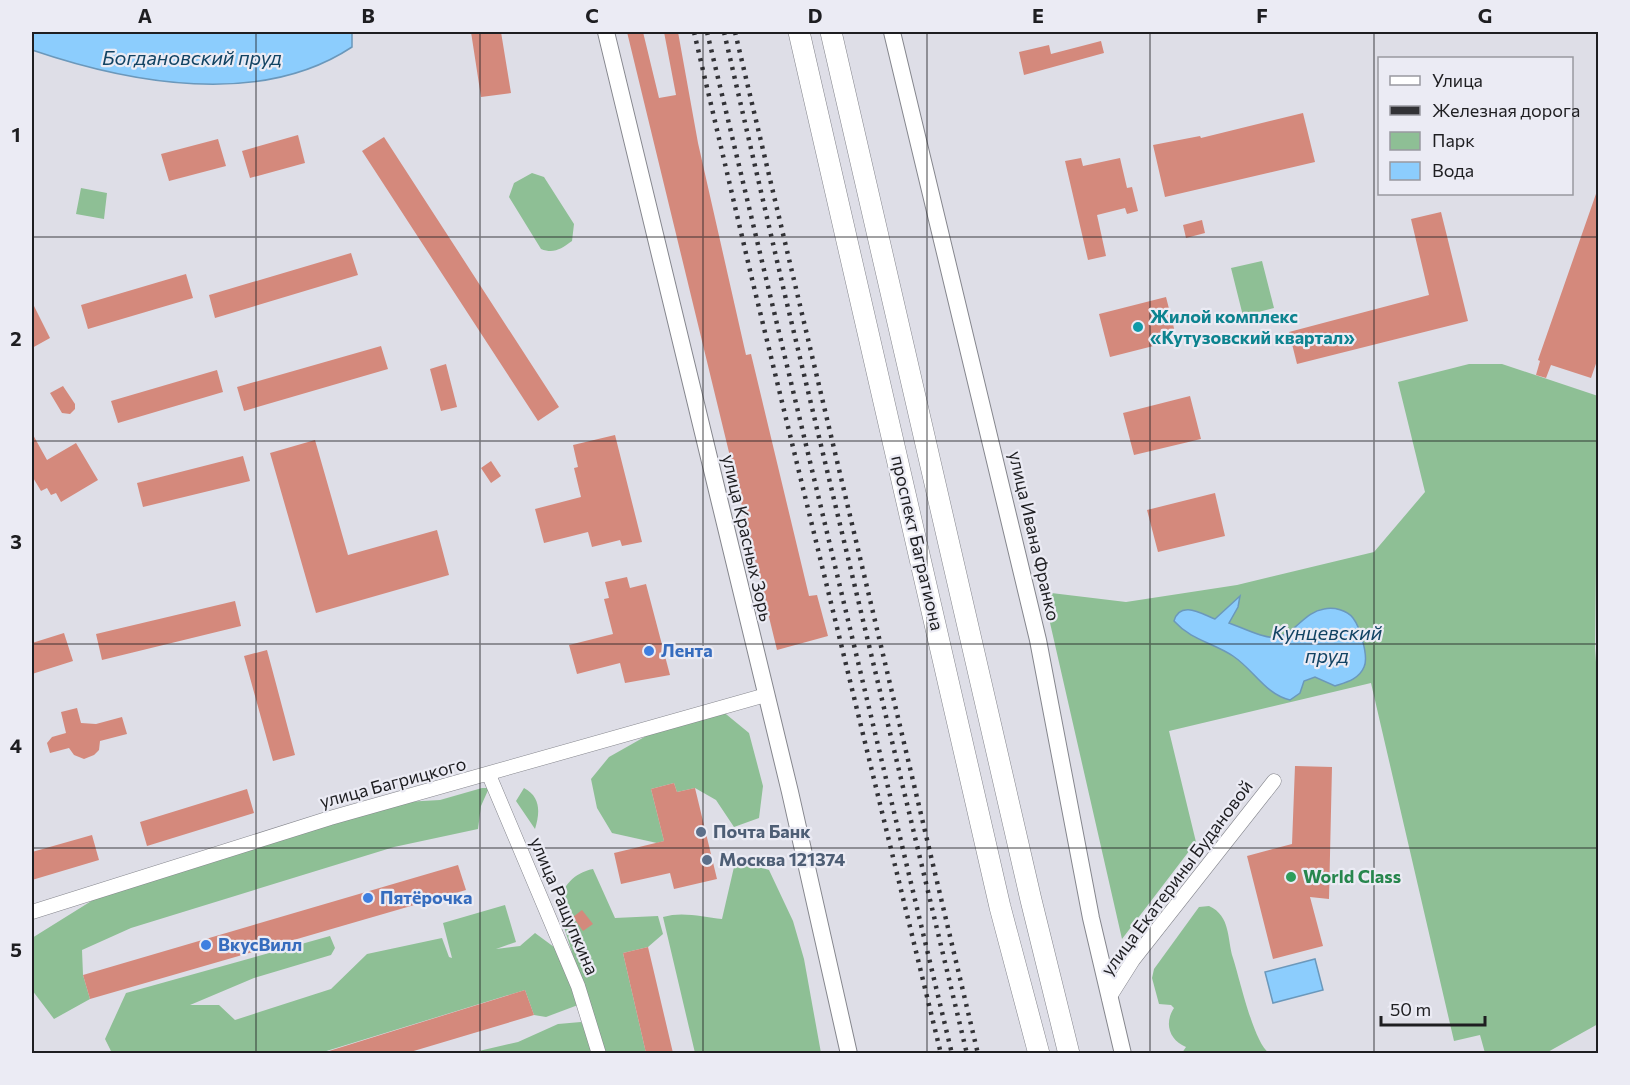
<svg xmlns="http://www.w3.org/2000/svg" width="1630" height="1085" font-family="Commissioner,sans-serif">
	<rect width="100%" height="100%" fill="#dedee7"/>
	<path fill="#8ebf95" d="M532 173 544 177 574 224 572 241C561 249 554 254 541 249L509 197 514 183Z
		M81 188 107 193 104 219 76 214Z
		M1262 261 1274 308 1243 316 1231 268Z
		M1469 364H1502L1598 396 1595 648 1598 690V1024L1546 1053H1485L1480 1035 1454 1041 1371 683 1169 731 1196 842 1122 939 1043 592 1126 602 1237 585 1374 552 1425 492 1398 382Z
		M721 710 749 733 763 786 759 818 734 827 716 800 695 788 677 792 674 783 651 789 664 841 657 843 612 833 597 808 591 779 609 757 655 731Z
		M482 788H489L481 806 478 829 394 847 131 928 82 950 83 975 90 999 54 1019 32 990V938L101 895 405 802 440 800Z
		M524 788C541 797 540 813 535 829L516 801Z
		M745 862 769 870 793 921 804 959 821 1053H695L663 917C682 911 703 917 722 919L734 867Z
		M593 869 615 918 658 916 663 934 648 947 623 953 646 1053H603L557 904C564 886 573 873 593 869Z
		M505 905 516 942 496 949 520 946 535 933 554 947 574 989 578 1005 546 1017 534 1015 525 990 320 1053H112L105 1039 126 993 330 936 335 948 331 955 254 978 190 1005H219L235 1020 331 989 367 954 442 938 449 957 452 958 443 923Z
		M1209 906C1231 916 1227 939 1233 958 1240 980 1254 1043 1269 1053H1182L1186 1047C1169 1040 1164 1023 1174 1008L1171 1005 1159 1004 1152 978 1154 969 1199 907Z
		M581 1022 592 1040 595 1054H466L518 1042 558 1024Z"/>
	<path fill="#8ccdfd" stroke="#6b98bb" stroke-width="1.5" d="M32 32H352V47C260 108 129 83 32 50Z
		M1240 596 1238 607 1229 623C1241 627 1266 640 1277 637 1296 633 1304 612 1324 609 1334 607 1347 610 1353 618 1360 627 1369 657 1364 667 1359 679 1347 682 1335 686L1315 677 1304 681 1300 693 1290 700C1265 694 1254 670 1233 656 1212 642 1192 641 1174 621 1180 600 1202 614 1215 619Z
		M1315 959 1323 990 1273 1003 1265 972Z"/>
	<path fill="#d4897c" d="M471 32H501L511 93 481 97Z
		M627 32H643L659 98 676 95 664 32H678L698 143 746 355 751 354 809 596 817 595 828 636 777 650Z
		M1101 41 1104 53 1024 75 1019 52 1049 45 1051 54Z
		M1303 113 1315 162 1165 197 1153 145 1200 136 1201 138Z
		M298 135 305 163 250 178 242 151Z
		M384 137 559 407 538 421 362 151Z
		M218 139 226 166 169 181 161 154Z
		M1081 158 1083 166 1120 158 1127 188 1132 187 1138 211 1127 214 1125 208 1097 215 1106 256 1088 260 1065 161Z
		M1597 191 1599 355 1591 378 1551 365 1546 378 1536 375 1540 361 1538 360Z
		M1441 212 1468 321 1297 364 1289 332 1429 295 1411 219Z
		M1202 220 1205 233 1186 238 1183 225Z
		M351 253 358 275 215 318 209 295Z
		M186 274 193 298 88 329 81 305Z
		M1166 297 1177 340 1110 357 1099 314Z
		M32 302 50 338 32 348Z
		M381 346 388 369 244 411 237 387Z
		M446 364 457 407 441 411 430 369Z
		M217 370 223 392 118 423 111 401Z
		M63 386 75 404V409L70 414 62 413 50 393Z
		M1190 396 1201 439 1134 455 1123 413Z
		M32 433 47 460 76 443 98 480 61 502 56 493 51 495 47 488 41 491 32 476Z
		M615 435 642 542 622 546 620 540 592 547 588 532 544 543 535 509 581 497 574 468 578 467 573 445Z
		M315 440 348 555 437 530 449 575 316 613 270 453Z
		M243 456 250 481 143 507 137 483Z
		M491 461 501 476 491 483 481 468Z
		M1215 493 1225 536 1158 552 1147 510Z
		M627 577 630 588 646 584 670 675 625 683 620 663 577 674 569 645 613 634 604 599 609 598 605 582Z
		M235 601 241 626 102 660 96 634Z
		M64 633 73 661 32 674V643Z
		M267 650 295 755 273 761 244 656Z
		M77 708 81 723 96 724 122 717 127 734 100 741 99 750 94 755 84 759 74 755 69 748 50 753 47 743 52 737 66 733 61 712Z
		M1295 766 1332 767 1329 899 1310 897 1323 946 1273 959 1247 856 1292 844Z
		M674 783 677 792 695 788 717 879 674 889 670 873 621 884 614 853 664 841 651 789Z
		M247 789 254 813 147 846 140 822Z
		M92 835 99 860 32 880V852Z
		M458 865 466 890 90 999 83 975Z
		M582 910 593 924 583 931 573 917Z
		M648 947 653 968 673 1053H646L623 953Z
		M525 990 534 1015 407 1053H329V1051Z"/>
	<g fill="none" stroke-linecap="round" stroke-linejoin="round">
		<defs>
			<path id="minor" d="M489 775 578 986 599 1054
				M32 912 330 818 766 695
				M1109 998 1133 960 1274 781"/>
			<path id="tertiary" d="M606 32 790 792 849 1054
				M892 32 1038 640 1091 918 1123 1054"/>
			<path id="primary" d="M799 32 1000 907 1039 1054
				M831 32 1031 900 1069 1054"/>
		</defs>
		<use href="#minor" stroke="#85868d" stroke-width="15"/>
		<use href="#tertiary" stroke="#85868d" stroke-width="18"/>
		<use href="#primary" stroke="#85868d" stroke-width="22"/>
		<use href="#minor" stroke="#fff" stroke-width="14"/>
		<use href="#tertiary" stroke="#fff" stroke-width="16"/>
		<use href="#primary" stroke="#fff" stroke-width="21"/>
		<path stroke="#323236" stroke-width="4.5" stroke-dasharray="3 6" stroke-linecap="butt" d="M694 32 752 279 941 1054
			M707 32 952 1054
			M724 32 784 291 967 1054
			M735 32 978 1054"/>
	</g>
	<path fill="none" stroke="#1e1e21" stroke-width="1.5" stroke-opacity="0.55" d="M256 32V1054M480 32V1054M703 32V1054M927 32V1054M1150 32V1054M1374 32V1054M32 237H1598M32 441H1598M32 644H1598M32 848H1598"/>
	<circle fill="#0f9aa8" stroke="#ebebf4" stroke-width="2" cx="1138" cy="327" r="6"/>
	<g fill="#3f7fe0" stroke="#ebebf4" stroke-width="2">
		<circle cx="649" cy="651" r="6"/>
		<circle cx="368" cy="898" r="6"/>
		<circle cx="206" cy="945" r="6"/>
	</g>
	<g fill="#5c6f8a" stroke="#ebebf4" stroke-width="2">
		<circle cx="701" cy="832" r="6"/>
		<circle cx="707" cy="860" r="6"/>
	</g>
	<circle fill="#2e9e5b" stroke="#ebebf4" stroke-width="2" cx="1291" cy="877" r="6"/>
	<g text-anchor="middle" stroke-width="4.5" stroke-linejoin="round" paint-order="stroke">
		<g font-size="18" font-weight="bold" fill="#0d838f" stroke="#ebebf4" text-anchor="start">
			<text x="1150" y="323">Жилой комплекс<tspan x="1150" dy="21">«Кутузовский квартал»</tspan></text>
		</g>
		<g font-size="18" fill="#1e1e21" stroke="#ebebf4">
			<text transform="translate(1034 536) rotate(77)" y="6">улица Ивана Франко</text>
			<text transform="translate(747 538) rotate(77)" y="6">улица Красных Зорь</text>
			<text transform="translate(917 543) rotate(77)" y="6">проспект Багратиона</text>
			<text transform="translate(393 783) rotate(-15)" y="6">улица Багрицкого</text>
			<text transform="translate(1177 878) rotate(-53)" y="6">улица Екатерины Будановой</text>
			<text transform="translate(564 906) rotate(67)" y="6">улица Ращупкина</text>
		</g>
		<g font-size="18" font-weight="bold" fill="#366cbe" stroke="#ebebf4" text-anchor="start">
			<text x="661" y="657">Лента</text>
			<text x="380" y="904">Пятёрочка</text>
			<text x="218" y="951">ВкусВилл</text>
		</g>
		<g font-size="18" font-weight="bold" fill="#4e5e75" stroke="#ebebf4" text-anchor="start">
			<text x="713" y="838">Почта Банк</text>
			<text x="719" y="866">Москва 121374</text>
		</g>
		<g font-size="18" font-weight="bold" fill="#27864d" stroke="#ebebf4" text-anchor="start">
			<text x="1303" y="883">World Class</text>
		</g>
		<g font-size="20" font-style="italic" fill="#124363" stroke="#ebebf4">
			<text x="192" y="65">Богдановский пруд</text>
			<text x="1327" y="640">Кунцевский<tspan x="1327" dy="23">пруд</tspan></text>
		</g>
	</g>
	<rect width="1630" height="1085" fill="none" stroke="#ebebf4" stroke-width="66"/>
	<rect x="1378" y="57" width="195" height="138" fill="#ebebf4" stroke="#9999a0" stroke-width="1.5"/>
	<rect x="1390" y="76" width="30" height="9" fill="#ffffff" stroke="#9999a0" stroke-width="1.5"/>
	<text x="1432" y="87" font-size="18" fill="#1e1e21">Улица</text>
	<rect x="1390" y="106" width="30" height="9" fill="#323236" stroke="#9999a0" stroke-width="1.5"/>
	<text x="1432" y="117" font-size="18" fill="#1e1e21">Железная дорога</text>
	<rect x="1390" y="132" width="30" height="18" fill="#8ebf95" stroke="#9999a0" stroke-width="1.5"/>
	<text x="1432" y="147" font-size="18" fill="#1e1e21">Парк</text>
	<rect x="1390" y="162" width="30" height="18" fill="#8ccdfd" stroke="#9999a0" stroke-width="1.5"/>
	<text x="1432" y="177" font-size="18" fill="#1e1e21">Вода</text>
	<path d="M1381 1016v9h104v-9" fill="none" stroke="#1e1e21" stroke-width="3"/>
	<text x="1390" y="1016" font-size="18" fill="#1e1e21" stroke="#ebebf4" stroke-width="4.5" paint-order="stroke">50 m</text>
	<rect x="33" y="33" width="1564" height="1019" fill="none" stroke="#1e1e21" stroke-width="2"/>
	<g font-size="20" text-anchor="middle" font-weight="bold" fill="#1e1e21">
		<text x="145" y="23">A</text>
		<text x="368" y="23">B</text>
		<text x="592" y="23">C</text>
		<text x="815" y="23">D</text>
		<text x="1038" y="23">E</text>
		<text x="1262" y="23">F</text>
		<text x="1485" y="23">G</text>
		<text x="16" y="142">1</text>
		<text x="16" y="346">2</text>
		<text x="16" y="549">3</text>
		<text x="16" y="753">4</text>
		<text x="16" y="957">5</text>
	</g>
</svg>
